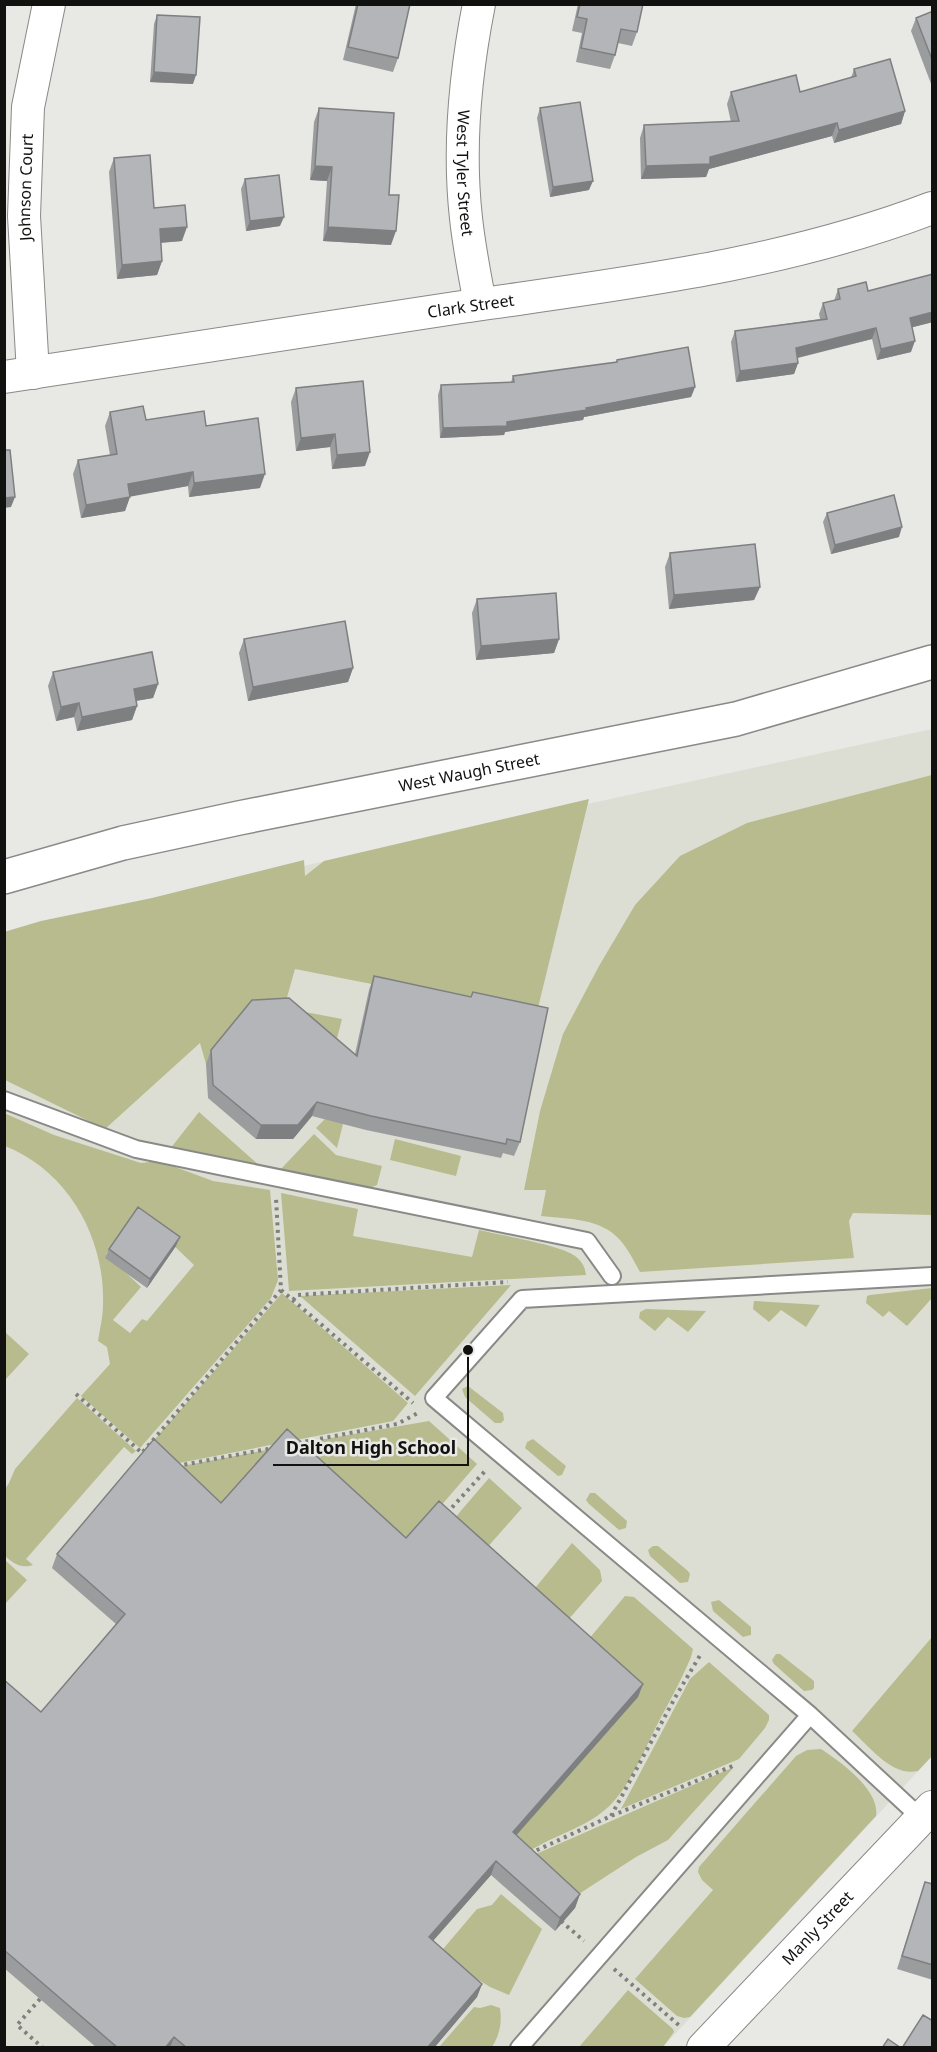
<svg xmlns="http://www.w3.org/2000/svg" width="937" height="2052" font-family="'Noto Sans',sans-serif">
	<rect width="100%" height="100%" fill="#e8e8e5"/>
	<path fill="#ddded3" d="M932 729V1756L663 2047 5 2048V943L312 864Z"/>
	<path fill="#b8bb8e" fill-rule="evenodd" d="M932 775V1215L853 1213 849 1221 854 1258 640 1272C634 1261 628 1249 620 1240 601 1218 568 1219 541 1216L546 1190H524L540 1111 563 1034 599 966 635 905 680 856 747 823Z
		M589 799 536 1016 295 969 284 1008 342 1019 333 1054 206 1064 200 1043 105 1129 5 1080 4 932 41 921 152 898 304 860 305 876 324 861Z
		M346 1098 343 1124 337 1148 316 1128Z
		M199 1112 261 1167 170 1149Z
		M4 1113 54 1135 141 1163 159 1161 213 1181 270 1190 278 1280 271 1298 140 1448 81 1396 110 1364 107 1347 98 1341C100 1329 103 1316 103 1304 105 1237 68 1171 5 1146ZM142 1215 194 1265 147 1321 142 1319 130 1333 113 1320 141 1287 106 1254Z
		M314 1134 336 1155 382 1166 377 1185 367 1189 280 1170Z
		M395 1139 461 1156 456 1176 390 1160Z
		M281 1193 358 1209 353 1236 472 1257 479 1230C499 1235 562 1245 575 1256 582 1261 585 1267 586 1275L289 1291Z
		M511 1285 415 1396 300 1296Z
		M932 1288V1298L907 1326 889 1311 883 1317 866 1303 867 1296 870 1295Z
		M282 1293 408 1403 393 1421 169 1465 149 1446Z
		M754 1301 820 1305 806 1327 781 1310 769 1322 753 1309Z
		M646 1309 706 1311 688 1332 668 1317 655 1331 639 1318 640 1312Z
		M5 1332 29 1354 5 1380Z
		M468 1386 503 1413 504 1420 501 1423H495L465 1397 462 1389Z
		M77 1398 136 1451 132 1454 124 1447 26 1559 33 1565C21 1569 13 1563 5 1556V1489L9 1483 15 1469Z
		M429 1421 477 1464 401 1552 285 1446Z
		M533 1439 566 1466 562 1475 558 1476 525 1448 527 1442Z
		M277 1448 216 1516 166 1469Z
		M489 1478 522 1508 485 1550 453 1520Z
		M590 1493H595L627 1521 626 1528 619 1530 589 1504 586 1500Z
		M572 1543 600 1570 602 1581 561 1628 527 1598Z
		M653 1546H658L688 1571 690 1574 688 1582 680 1583 650 1556 648 1550Z
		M5 1560 27 1580 5 1604Z
		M625 1596 634 1597 693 1649 691 1657C681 1681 668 1704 656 1727 643 1753 628 1790 606 1809 583 1829 554 1835 530 1851L494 1814 582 1647Z
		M719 1600 751 1627V1635L743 1637 713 1611 711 1602Z
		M932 1637V1756L918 1771C892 1777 870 1747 852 1731Z
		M776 1654H780L814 1681V1688L812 1690 804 1691 774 1664 772 1660Z
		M709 1662 769 1715V1720L765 1728 739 1759 621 1809 690 1679Z
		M821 1749C841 1762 880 1790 876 1816L690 2017 684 2018 677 2016 635 1979 713 1890 702 1880 698 1872 699 1867 796 1756 807 1750Z
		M734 1767 668 1840 636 1857 568 1901 536 1854Z
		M501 1894 542 1929 509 1995 490 1987 438 1955 477 1909 492 1905Z
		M628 1990 673 2029 674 2032 663 2047H579Z
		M491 2005 500 2008C502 2023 500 2034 492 2047H439L474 2007 480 2008Z"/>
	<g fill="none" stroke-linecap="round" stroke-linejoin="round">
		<defs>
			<path id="service" d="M4 1100 136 1149 587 1241 612 1276
				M810 1715 434 1398 522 1299 932 1276
				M519 2048 810 1715 922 1819"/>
			<g id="minor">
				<path id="s1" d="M479 4C465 75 458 147 466 218 469 247 475 276 480 304"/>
				<path id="s2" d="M33 373 24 216 28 107 49 4"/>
				<path id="s3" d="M4 377C155 355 305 330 455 308 618 284 777 267 932 208"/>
				<path id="s4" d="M703 2048 932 1807"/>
			</g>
			<g id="tertiary">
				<path id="s5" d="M4 877 123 843 239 818 736 719 932 662"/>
			</g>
		</defs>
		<use href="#service" stroke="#898a87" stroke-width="20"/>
		<use href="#minor" stroke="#898a87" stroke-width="34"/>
		<use href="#tertiary" stroke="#898a87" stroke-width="36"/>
		<path stroke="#80807e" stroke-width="4" stroke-dasharray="3 4.5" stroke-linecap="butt" d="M281 1290 413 1403
			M293 1300 297 1295 508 1282
			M76 1394 142 1453 281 1290 276 1198
			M298 1443 397 1424 418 1413
			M177 1466 273 1448
			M447 1513 486 1470
			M611 1816 676 1696 702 1652
			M531 1855 535 1851 611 1816 735 1765
			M561 1921 584 1941
			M614 1969 681 2027
			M40 1999 17 2025 43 2048"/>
		<use href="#service" stroke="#fff" stroke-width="16"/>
		<use href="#minor" stroke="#fff" stroke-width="32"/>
		<use href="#tertiary" stroke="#fff" stroke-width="33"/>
	</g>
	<path fill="#9b9c9e" d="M356 4H410L398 58 393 72 343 60Z
		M578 4H643L637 32 632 46 618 43 615 55 610 69 576 62 582 33 572 31Z
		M933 11V89L911 31 916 18Z
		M157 15 193 84 150 82 154 24Z
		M854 69 905 111 901 124 834 143 832 136 709 169 706 177 641 179 640 138 644 125 731 122 727 104 731 92H800L851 78Z
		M319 108 389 195 391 245 323 241 327 181 310 180 314 122Z
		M540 108 589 190 550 197 537 118Z
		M114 158 182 241 161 243 162 261 157 275 117 279 109 172Z
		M245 179 280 226 246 231 241 189Z
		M933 274V322L912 327 911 352 877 360 872 339 798 358V363L794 374 736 382 731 342 735 331 820 319 819 314 823 303 834 301 838 289 868 291Z
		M617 360 695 387 691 397 584 417 583 420 505 432 504 435 440 438 438 395 441 385 511 382 513 376 616 362Z
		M296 388 365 466 332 469 330 447 296 451 291 402Z
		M110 412 146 420 206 426 260 488 189 497 188 486 130 496 125 511 81 518 73 474 78 460 110 455 105 426Z
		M827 513 899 537 831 554 823 522Z
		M670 553 760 587 754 600 669 609 665 567Z
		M477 599 559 639 554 653 476 660 472 613Z
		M244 639 353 668 348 682 248 701 239 653Z
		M53 672 158 684 153 698 136 701 137 706 132 720 77 731 74 717 56 721 48 686Z
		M374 976 520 1142 514 1156 503 1153 501 1158 366 1130 312 1116 293 1139H256L208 1098 206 1064 211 1050 355 1054 369 990Z
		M176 1246 147 1288 105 1258 109 1249Z
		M221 1503 406 1538 643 1684 638 1697 516 1835 580 1894 575 1908 555 1931 491 1875 433 1941 482 1984 477 1997 434 2048H97L4 1968V1680L41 1712 116 1624 52 1568 57 1554Z
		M925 1882 933 1884V1980L897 1969Z"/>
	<path fill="#7e7f81" d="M154 72 196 75 193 84 150 82Z
		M905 111 901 124 834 143 839 130Z
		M837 123 832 136 709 169 706 177 641 179 646 166 710 157Z
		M315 166 332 167 327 181 310 180Z
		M593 181 589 190 550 197 553 187Z
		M284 217 280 226 246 231 250 221Z
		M187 227 182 241 155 243 160 229Z
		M328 227 396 231 391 245 323 241Z
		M162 261 157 275 117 279 122 265Z
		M933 312V322L906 329 910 318Z
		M876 328 872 339 792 359 796 348Z
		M915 341 911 352 877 360 881 349Z
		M798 363 794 374 736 382 740 371Z
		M695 387 691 397 584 417 583 420 505 432 504 435 440 438 443 428 507 422Z
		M335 434 330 447 296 451 301 438Z
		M370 452 365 466 332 469 337 455Z
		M193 472 188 486 123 498 128 484Z
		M265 474 260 488 189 497 194 483Z
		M15 497 11 507 4 508V498Z
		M130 497 125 511 81 518 86 505Z
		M902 527 899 537 831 554 835 545Z
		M760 587 754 600 669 609 674 595Z
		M559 639 554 653 476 660 481 646Z
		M353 668 348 682 248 701 253 687Z
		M158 684 153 698 129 702 134 689Z
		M79 703 74 717 56 721 61 707Z
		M137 706 132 720 77 731 82 717Z
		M317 1102 312 1116 293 1139H256L261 1125Z
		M180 1237 176 1246 147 1288 150 1279Z
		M643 1684 638 1697 507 1846 513 1832Z
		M496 1861 491 1875 424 1951 429 1937Z
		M580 1894 575 1908 555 1931 560 1918Z
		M482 1984 477 1997 434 2048H427Z
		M174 2037 170 2048H165Z"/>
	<path fill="#b4b5b8" stroke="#7e7f81" stroke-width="1.5" d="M358 4H410L398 58 348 47Z
		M580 4H643L637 32 621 29 615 55 581 48 587 19 577 17Z
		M933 11V62L916 18Z
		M157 15 200 17 196 75 154 72Z
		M890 59 905 111 839 130 837 123 710 157V164L646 166 644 125 739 121 731 92 796 75 800 92 856 76 854 69Z
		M580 102 593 181 553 187 540 108Z
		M319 108 394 113 389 195H399L396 231 328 227 332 167 315 166Z
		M150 155 154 208 185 205 187 227 160 229 162 261 122 265 114 158Z
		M279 175 284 217 250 221 245 179Z
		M933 274V312L910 318 915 341 881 349 876 328 796 348 798 363 740 371 735 331 827 319 823 303 840 299 838 289 866 282 868 291Z
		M688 347 695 387 586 408 587 410 507 422V426L443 428 441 385 514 382 513 376 617 362V360Z
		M363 381 370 452 337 455 335 434 301 438 296 388Z
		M143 406 146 420 204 411 206 426 258 418 265 474 194 483 193 472 128 484 130 497 86 505 78 460 117 454 110 412Z
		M4 450H10L15 497 4 498Z
		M894 495 902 527 835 545 827 513Z
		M755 544 760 587 674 595 670 553Z
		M556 593 559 639 481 646 477 599Z
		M345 621 353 668 253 687 244 639Z
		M152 652 158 684 134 689 137 706 82 717 79 703 61 707 53 672Z
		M374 976 471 997 473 992 548 1008 520 1142 507 1139 506 1144 371 1116 317 1102 298 1125H261L213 1085 211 1050 252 1000 289 998 357 1056Z
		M138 1207 180 1237 150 1279 109 1249Z
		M287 1429 406 1538 439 1501 643 1684 513 1832 580 1894 560 1918 496 1861 429 1937 482 1984 427 2048H187L174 2037 165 2048H118L4 1950V1680L41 1712 125 1614 57 1554 154 1439 221 1503Z
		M925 1882 933 1884V1965L902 1956Z
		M923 2015 933 2021V2048H902Z
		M888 2039 901 2048H882Z"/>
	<g text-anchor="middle" stroke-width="5" stroke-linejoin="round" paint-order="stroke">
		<g font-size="16" fill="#111110" stroke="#e8e8e5">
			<text dy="6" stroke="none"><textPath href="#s1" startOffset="170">West Tyler Street</textPath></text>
			<text dy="6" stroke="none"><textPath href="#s2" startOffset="186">Johnson Court</textPath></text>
			<text dy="6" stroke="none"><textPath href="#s3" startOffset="472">Clark Street</textPath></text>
			<text dy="6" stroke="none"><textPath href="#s5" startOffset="477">West Waugh Street</textPath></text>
			<text dy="6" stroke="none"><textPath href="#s4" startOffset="166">Manly Street</textPath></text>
		</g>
	</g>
	<path fill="none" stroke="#111110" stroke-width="2" d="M468 1350L468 1465H273"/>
	<circle fill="#111110" stroke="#e8e8e5" stroke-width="2" cx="468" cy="1350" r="6"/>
	<g font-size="18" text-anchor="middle" font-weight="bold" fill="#111110" stroke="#e8e8e5" stroke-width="5" stroke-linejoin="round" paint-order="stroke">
		<text x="371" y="1454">Dalton High School</text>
	</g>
	<rect width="937" height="2052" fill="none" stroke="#111110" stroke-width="12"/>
</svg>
